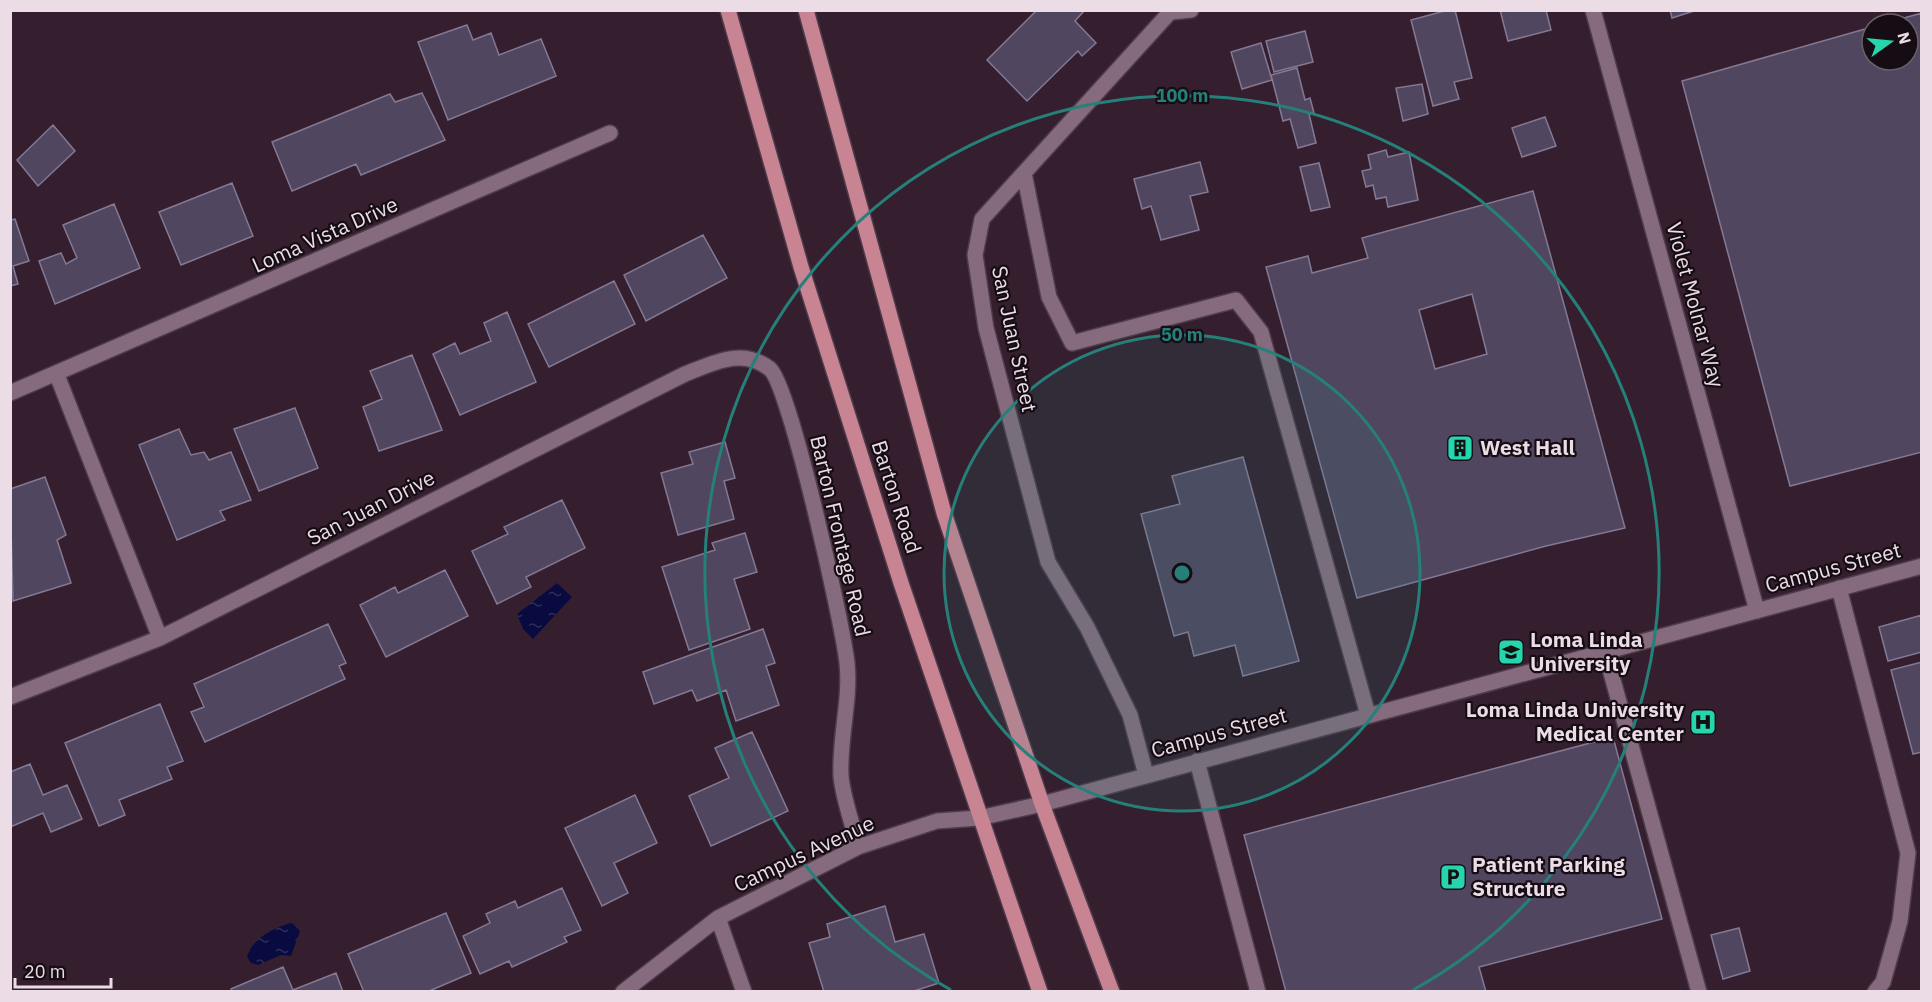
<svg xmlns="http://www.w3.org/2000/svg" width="1932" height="1002" font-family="'IBM Plex Sans',sans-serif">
	<defs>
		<pattern id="water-ripples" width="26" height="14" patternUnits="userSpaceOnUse" patternTransform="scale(1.5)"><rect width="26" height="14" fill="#090b40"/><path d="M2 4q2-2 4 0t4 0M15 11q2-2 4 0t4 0" fill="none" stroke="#2d2e5c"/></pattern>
	</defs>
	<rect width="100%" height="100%" fill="#351f2f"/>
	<path fill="url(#water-ripples)" d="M557 583 572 597 533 639 523 629 517 614Z
		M292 923 300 931 291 956 281 955 258 965 251 963 247 957C251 939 276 926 292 923Z"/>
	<path fill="#51465f" stroke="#847994" stroke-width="1.5" fill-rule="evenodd" d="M1037 10H1085L1075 21 1096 43 1082 56 1078 51 1027 101 987 60Z
		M1448 10H1455L1472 78 1454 82 1459 99 1433 106 1411 20Z
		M1500 10H1546L1551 30 1508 41Z
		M1670 10H1697L1672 18Z
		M1922 13V452L1790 486 1682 81 1872 27V60H1908V24H1882Z
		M467 25 473 40 491 33 499 55 541 39 556 76 448 120 418 42Z
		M1305 31 1313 62 1274 72 1266 41Z
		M1261 43 1272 80 1242 89 1231 52Z
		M1297 68 1305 100 1310 98 1314 113 1309 114 1316 143 1298 148 1290 119 1283 121 1271 75Z
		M1422 84 1428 114 1403 121 1396 88Z
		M422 93 445 140 361 175 356 164 292 191 272 142 390 94 395 102Z
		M1545 117 1556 146 1522 157 1512 128Z
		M53 125 75 151 38 186 17 160Z
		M1386 150 1388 157 1409 152 1418 200 1388 207 1386 197 1376 199 1373 185 1366 187 1362 171 1371 169 1368 155Z
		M1200 162 1208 192 1190 196 1199 230 1161 240 1151 206 1142 209 1134 179Z
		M1319 163 1330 207 1311 211 1300 167Z
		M232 183 253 236 181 265 159 212Z
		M1533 191 1625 528 1546 546 1357 598 1266 267 1308 256 1312 273 1368 258 1362 238ZM1472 294 1487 354 1435 369 1419 310Z
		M114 204 140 268 55 304 39 261 61 253 66 264 77 258 63 225Z
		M15 219 29 261 13 266 18 284 10 286V220Z
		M703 235 727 278 646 321 624 275Z
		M614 281 635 324 549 367 528 324Z
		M507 312 536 382 460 415 433 354 455 343 460 354 491 341 484 323Z
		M412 355 442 430 379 451 363 407 382 399 370 371Z
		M295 408 318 468 259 491 234 429Z
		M179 429 191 455 204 452 209 460 231 452 251 500 220 511 225 520 177 540 139 445Z
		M725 442 735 478 724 481 734 519 678 535 661 473 693 464 689 452Z
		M1243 457 1299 661 1243 676 1235 645 1194 656 1188 632 1174 636 1141 514 1180 504 1172 476Z
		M45 477 66 535 57 540 71 583 13 601 10 489Z
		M562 500 585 548 526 577 531 587 497 604 472 551 508 534 504 527Z
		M745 533 757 572 734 579 750 629 689 650 662 567 715 550 712 543Z
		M445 570 468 616 386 657 360 605 395 587 398 593Z
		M1922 615V652L1888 661 1879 627Z
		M328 624 346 663 339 666 345 679 205 742 191 712 204 707 194 684Z
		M763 629 775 663 766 666 779 705 736 721 726 690 697 701 692 690 654 704 643 672Z
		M1922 662V752L1913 754 1891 670Z
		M160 704 183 761 167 767 172 779 119 800 125 815 99 826 65 743Z
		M752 732 788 811 711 846 689 796 729 778 715 748Z
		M1613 737 1662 919 1479 967 1486 992H1286L1244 835Z
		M30 764 43 795 67 785 82 819 51 832 43 813 10 827V772Z
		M635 795 657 843 614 863 628 893 602 906 565 828Z
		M562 888 581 930 564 937 567 942 512 967 509 961 480 974 463 936 490 923 486 914 515 901 518 908Z
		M885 906 895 942 924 934 939 983 911 992H824L809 943 830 937 827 924Z
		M446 913 471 973 427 992H364L348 954Z
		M1739 928 1750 971 1723 979 1711 935Z
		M283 967 293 990 336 973 343 992H232L231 989Z"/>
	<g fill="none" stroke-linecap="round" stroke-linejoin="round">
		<defs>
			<path id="minor" d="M1593 10 1757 611
				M1172 12 1191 10
				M1024 173 1049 297 1072 343 1236 300 1261 332 1368 715
				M57 375 160 638
				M10 393 610 133
				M1839 588 1908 853 1900 921 1883 982 1875 992
				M1605 651 1699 992
				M10 697 160 638 685 374C714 363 742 347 770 369 790 386 843 625 847 663 851 699 839 739 841 776 843 799 853 824 858 847
				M1197 761 1258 992
				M1146 775 1130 715 1087 627 1048 562 986 328 975 255 982 219 1172 10
				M718 918 744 992
				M623 992 718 918 858 847 937 821 979 818 1042 804 1922 566"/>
			<path id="major" d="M728 10 801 267 901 583 1040 992
				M806 10 944 513 1042 804 1112 992"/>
		</defs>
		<use href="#minor" stroke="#4d3b49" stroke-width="18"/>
		<use href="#major" stroke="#4d3b49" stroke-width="18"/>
		<use href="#minor" stroke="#856b7d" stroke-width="15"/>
		<use href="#major" stroke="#c98494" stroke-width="15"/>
	</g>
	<circle cx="1182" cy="573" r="238" fill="#25807a" fill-opacity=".12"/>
	<g fill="none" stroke="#25807a" stroke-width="3">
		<circle cx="1182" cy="573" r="238"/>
		<path d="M951 990A477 477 0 1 1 1413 990"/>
	</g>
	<defs>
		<symbol id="building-square" viewBox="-11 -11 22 22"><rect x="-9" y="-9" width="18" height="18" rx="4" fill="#26d5ae" stroke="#160d14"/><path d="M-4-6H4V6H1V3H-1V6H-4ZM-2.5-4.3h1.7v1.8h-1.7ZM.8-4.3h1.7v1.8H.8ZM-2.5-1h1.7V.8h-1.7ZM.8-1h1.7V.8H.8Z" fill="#111"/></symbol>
		<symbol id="university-square" viewBox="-11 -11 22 22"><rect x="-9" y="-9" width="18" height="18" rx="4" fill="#26d5ae" stroke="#160d14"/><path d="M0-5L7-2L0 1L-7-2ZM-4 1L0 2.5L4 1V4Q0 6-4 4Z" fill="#111"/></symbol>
		<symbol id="hospital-square" viewBox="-11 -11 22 22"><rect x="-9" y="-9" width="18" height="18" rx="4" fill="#26d5ae" stroke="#160d14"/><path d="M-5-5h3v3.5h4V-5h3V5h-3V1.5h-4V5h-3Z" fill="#111"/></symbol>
		<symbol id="parking-square" viewBox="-11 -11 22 22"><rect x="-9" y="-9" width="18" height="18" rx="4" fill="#26d5ae" stroke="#160d14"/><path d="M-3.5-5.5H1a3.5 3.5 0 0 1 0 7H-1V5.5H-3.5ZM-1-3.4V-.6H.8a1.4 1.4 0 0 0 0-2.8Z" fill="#111"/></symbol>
	</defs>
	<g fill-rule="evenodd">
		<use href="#building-square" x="1445" y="433" width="30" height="30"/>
		<use href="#university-square" x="1496" y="637" width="30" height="30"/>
		<use href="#hospital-square" x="1688" y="707" width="30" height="30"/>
		<use href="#parking-square" x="1438" y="862" width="30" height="30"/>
	</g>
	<g text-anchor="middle" stroke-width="4.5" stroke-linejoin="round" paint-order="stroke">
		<g font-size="21" fill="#ebdce6" stroke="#160d14">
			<text transform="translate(325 235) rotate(-24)" y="7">Loma Vista Drive</text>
			<text transform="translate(1695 305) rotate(75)" y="7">Violet Molnar Way</text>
			<text transform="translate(1014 339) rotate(78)" y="7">San Juan Street</text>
			<text transform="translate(896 497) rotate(72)" y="7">Barton Road</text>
			<text transform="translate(371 508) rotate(-27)" y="7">San Juan Drive</text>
			<text transform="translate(840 536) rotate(77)" y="7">Barton Frontage Road</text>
			<text transform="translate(1833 568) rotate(-15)" y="7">Campus Street</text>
			<text transform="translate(1219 733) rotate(-15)" y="7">Campus Street</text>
			<text transform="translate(804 854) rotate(-25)" y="7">Campus Avenue</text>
		</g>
		<g font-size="21" font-weight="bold" fill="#ebdce6" stroke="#160d14" text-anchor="start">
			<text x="1480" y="455">West Hall</text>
			<text x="1530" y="647">Loma Linda<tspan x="1530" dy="24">University</tspan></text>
			<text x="1684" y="717" text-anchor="end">Loma Linda University<tspan x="1684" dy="24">Medical Center</tspan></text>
			<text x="1472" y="872">Patient Parking<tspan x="1472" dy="24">Structure</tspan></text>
		</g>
	</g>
	<circle cx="1182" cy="573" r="9" fill="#25807a" stroke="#160d14" stroke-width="3"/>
	<g font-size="18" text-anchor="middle" font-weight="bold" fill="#25807a" stroke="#160d14" stroke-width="4.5" stroke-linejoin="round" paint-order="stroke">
		<text x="1182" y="102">100 m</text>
		<text x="1182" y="341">50 m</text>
	</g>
	<rect width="1932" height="1002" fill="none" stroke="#ebdce6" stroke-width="24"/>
	<g transform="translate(1890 42) rotate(75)"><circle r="28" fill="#160d14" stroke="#6b6068" stroke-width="1.5"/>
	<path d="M0-4.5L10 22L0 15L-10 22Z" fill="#26d5ae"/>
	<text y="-9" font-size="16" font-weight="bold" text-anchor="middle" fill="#ebdce6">N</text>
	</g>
	<path d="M15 978v9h96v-9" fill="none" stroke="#ebdce6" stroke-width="3"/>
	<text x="24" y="978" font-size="18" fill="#ebdce6" stroke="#160d14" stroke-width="4.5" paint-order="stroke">20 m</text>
</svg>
